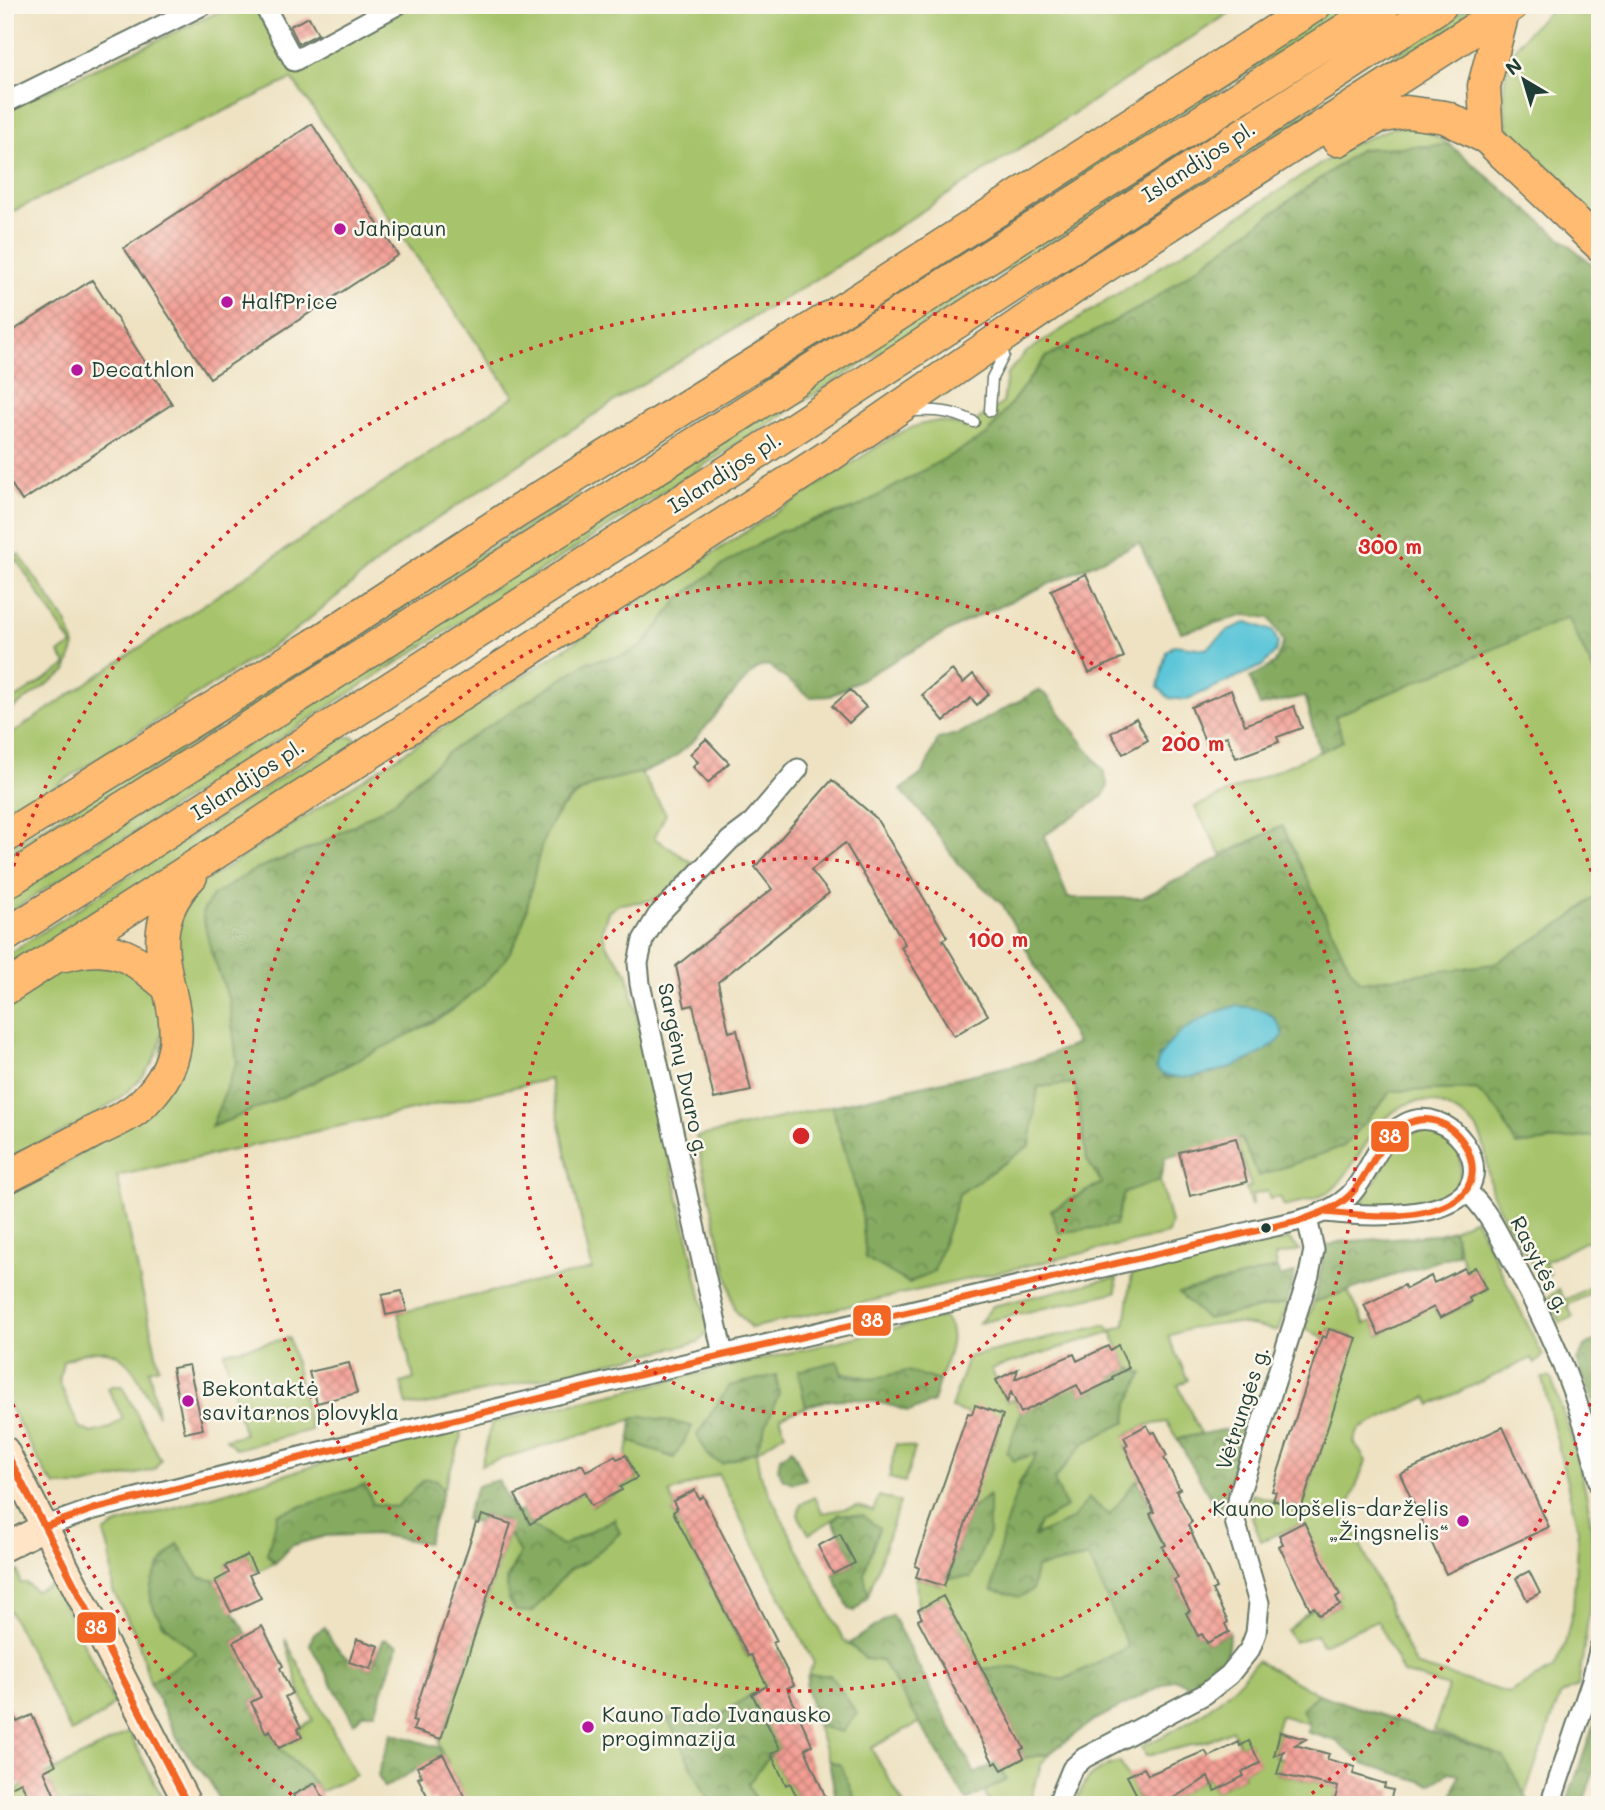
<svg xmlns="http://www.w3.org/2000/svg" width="1605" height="1810" font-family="Mali,sans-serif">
	<defs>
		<pattern id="forest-crowns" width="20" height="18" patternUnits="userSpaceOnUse" patternTransform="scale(1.75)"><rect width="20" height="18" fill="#85aa60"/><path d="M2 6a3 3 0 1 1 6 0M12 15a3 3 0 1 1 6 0" fill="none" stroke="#6c8c50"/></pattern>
		<pattern id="building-cross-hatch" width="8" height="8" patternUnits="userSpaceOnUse" patternTransform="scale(1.75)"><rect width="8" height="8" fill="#f39e94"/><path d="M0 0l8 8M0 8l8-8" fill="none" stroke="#c4827a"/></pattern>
	</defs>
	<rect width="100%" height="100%" fill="#fbf7ec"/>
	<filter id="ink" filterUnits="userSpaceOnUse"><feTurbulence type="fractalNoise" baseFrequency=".0143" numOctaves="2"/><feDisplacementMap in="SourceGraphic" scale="14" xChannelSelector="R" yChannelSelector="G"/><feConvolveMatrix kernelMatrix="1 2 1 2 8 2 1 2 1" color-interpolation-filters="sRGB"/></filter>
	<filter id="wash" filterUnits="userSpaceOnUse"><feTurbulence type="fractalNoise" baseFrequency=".00686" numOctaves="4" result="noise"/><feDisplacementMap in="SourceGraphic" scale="28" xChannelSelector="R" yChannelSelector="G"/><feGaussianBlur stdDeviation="1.57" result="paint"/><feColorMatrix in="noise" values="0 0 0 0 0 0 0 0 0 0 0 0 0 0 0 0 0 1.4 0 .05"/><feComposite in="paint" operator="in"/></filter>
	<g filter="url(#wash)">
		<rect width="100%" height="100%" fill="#eee2c2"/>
		<path fill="#a7c46c" stroke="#638050" stroke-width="2" d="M234 5H254L293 72 414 5H1242L820 277 624 395 408 538 292 633 5 819V738L514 396 292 79 5 215V110Z
			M1337 5H1353L867 318 861 317 862 310Z
			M1404 5H1420L5 915V900Z
			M1472 5H1488L1082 263 1083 257Z
			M1559 5H1600V226L1514 148C1492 86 1504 43 1559 5Z
			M1394 127H1419L1450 145 1361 149 1147 304 1046 357 987 435 856 508 812 520 718 568 678 600 643 646 622 656 588 662 419 777 394 802 319 845 256 869 212 897 203 913 211 951 229 1000 237 1061 212 1126C276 1103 335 1072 395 1040 413 1031 437 1023 452 1010 468 994 501 967 511 949 526 923 529 895 535 867 547 806 582 781 641 773L666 814 654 838 694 864 665 894 649 901 619 904 608 912 602 930 606 945 627 972 709 1331 699 1342 421 1406 407 1405 401 1383 414 1379 398 1313 592 1269 550 1079 117 1176 159 1367 149 1370 158 1415C131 1368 125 1332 63 1361L59 1382 79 1427 91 1433 110 1428 123 1418 108 1389 111 1386H122L161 1460 154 1470 82 1486H56L48 1478 5 1398V1193L64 1165 152 1105 176 971 177 915 204 882 894 436C917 423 940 416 965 428L1003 403 1007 374 1025 353 1349 146Z
			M578 492 576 498 5 864V851Z
			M19 554 66 622 75 646 66 671 5 714V705L67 665 59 653 72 645 17 560 5 567 8 560Z
			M1568 617 1600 685V892L1569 919 1493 965 1361 982 1349 967 1282 826 1221 855 1195 807 1343 741 1335 716Z
			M344 737H353L358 741V747L5 975V956Z
			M97 957C135 972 153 972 161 1018 173 1092 58 1133 5 1159V1004L42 976Z
			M1075 1083 1087 1160 1102 1183 1051 1210 1124 1193 1160 1180 1171 1223 1168 1234 751 1328 735 1310 696 1137 832 1106 861 1207 866 1257 934 1271 959 1194 1030 1145 1037 1087Z
			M1476 1089 1499 1112 1516 1145 1600 1135V1234L1545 1262 1550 1274 1541 1277 1538 1273C1524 1248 1503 1222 1493 1195 1486 1175 1489 1151 1479 1133 1473 1120 1458 1113 1446 1107 1389 1079 1365 1155 1337 1185 1325 1199 1301 1201 1284 1206L1280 1197 1270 1199 1267 1191 1252 1195 1253 1204 1251 1205 1246 1188 1251 1187 1236 1138H1241L1258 1176 1344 1146 1392 1091Z
			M1427 1129C1451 1135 1464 1148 1460 1174 1459 1180 1456 1189 1451 1193 1428 1211 1387 1206 1360 1206L1395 1146 1406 1134Z
			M1475 1218 1543 1356 1535 1364 1532 1358 1431 1405 1427 1397 1359 1429 1354 1442 1366 1461 1346 1513 1415 1665 1508 1693 1554 1668 1565 1644 1573 1609 1578 1529 1542 1378 1549 1377 1552 1381C1567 1423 1582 1465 1589 1510 1598 1567 1587 1630 1578 1686L1560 1696 1524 1797 1503 1756 1434 1730 1448 1687 1403 1673 1377 1620 1322 1645 1316 1635 1294 1642 1287 1631 1314 1607 1319 1615 1340 1605 1336 1597 1340 1595 1300 1524 1261 1541 1252 1517V1494L1297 1508 1300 1500 1304 1501 1312 1476 1314 1458H1318L1353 1337 1329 1329 1326 1338 1304 1329 1314 1302 1348 1291 1365 1324 1372 1321 1379 1335 1432 1304 1440 1318 1471 1303 1469 1298 1486 1289 1475 1268 1466 1272 1453 1230Z
			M1288 1239 1300 1250 1275 1256 1277 1268 1180 1293 1207 1319 1287 1303 1278 1331C1234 1319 1210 1321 1168 1336L1188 1380 1178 1385 1201 1434 1177 1439 1167 1422 1147 1425 1125 1436 1128 1445 1125 1447 1141 1478 1109 1515 1089 1498 1072 1520 1034 1537 1040 1523 1066 1507 1053 1481 1084 1443 1126 1422 1128 1404 1143 1373 1129 1368 1111 1332 991 1369 1007 1402 1014 1399 1021 1413 1007 1453 1038 1452 1018 1485 1035 1568 1089 1557 1129 1647 1063 1680 1014 1667 982 1669 948 1605 944 1606 939 1598 918 1610 916 1577 940 1585 943 1576 947 1578 989 1495 970 1510 967 1508 1000 1425 951 1408 968 1357 1105 1325 1111 1331 1125 1325 1132 1274Z
			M1117 1277 1116 1292 979 1323 993 1306Z
			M1600 1282V1289L1567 1305 1573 1317 1560 1323 1548 1297 1559 1290 1565 1300Z
			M943 1317C961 1334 946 1360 939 1381L907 1371 873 1379 853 1374 798 1370 806 1407 780 1417 785 1433 756 1452 760 1475 843 1639 866 1659 882 1661 920 1722 871 1748 904 1805H862L854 1797 841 1765 829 1761 817 1726 842 1732 830 1675H808L814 1663 718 1474 669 1493 677 1510 673 1512 747 1656 751 1655 755 1662 778 1651 785 1667 763 1678 767 1686 716 1718H668L711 1805H470L456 1788 460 1786C451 1769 434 1749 440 1730L444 1731 508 1533 520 1553 506 1580 532 1612 569 1570 589 1560 614 1519 562 1547 530 1524 584 1492 592 1506 621 1491 620 1487 637 1478 626 1455 630 1441 674 1458 692 1427 643 1416 481 1465 492 1422Z
			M289 1338 311 1430 236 1449 226 1439 244 1434 224 1352Z
			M459 1430 462 1436 443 1491 437 1480 425 1479 396 1507 373 1504 365 1485 267 1554 275 1563 256 1572 247 1555 226 1566 229 1573 215 1581 199 1577 179 1545 160 1622 197 1653 150 1683 137 1637 113 1591 110 1553 104 1533 118 1524 348 1456Z
			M896 1444 915 1448 905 1482 889 1478Z
			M879 1496 900 1502 868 1596 864 1574 868 1557 834 1519 809 1534 798 1515 801 1504 814 1497 823 1513 858 1506 873 1511Z
			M18 1571 20 1583H26L35 1591 53 1584 114 1703 103 1715 71 1732 5 1602V1578Z
			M285 1639 356 1775 320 1792 315 1783 279 1748 301 1737 298 1729 313 1720 302 1698Z
			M1257 1661 1318 1694 1302 1709 1309 1724 1280 1715 1275 1731 1280 1732 1274 1756 1282 1759 1277 1774 1338 1787 1334 1802 1342 1805H1283L1270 1798 1256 1805H1162L1208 1777 1215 1791 1244 1776 1242 1772 1259 1763 1249 1742 1240 1746 1232 1730 1208 1741 1146 1756 1142 1747C1191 1722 1222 1705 1257 1661Z
			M129 1732 166 1805 59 1804 50 1785 28 1795 32 1805H14L17 1789Z
			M771 1754 786 1784 790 1783 801 1805H758L748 1784Z
			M1049 1754 1042 1763 1028 1805H990L984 1791 1006 1780 1002 1770 1024 1758Z
			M1120 1762 1138 1798 1152 1805 1075 1804C1084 1780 1094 1768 1120 1762Z"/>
		<path fill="url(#forest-crowns)" stroke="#52744a" stroke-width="2" fill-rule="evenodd" d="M1450 145 1600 271V685L1568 617 1335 716 1343 741 1320 752 1304 696 1260 706 1250 678 1275 663 1284 642 1270 618 1246 615 1181 632 1139 543 967 621 830 696 810 697 768 665 758 668C723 697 703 744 661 765 628 781 586 776 561 808 528 850 537 908 510 952 474 1008 408 1035 351 1063 305 1086 260 1109 211 1127L237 1061 229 1000 211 951 202 913 212 896 256 869 319 845 394 802 448 752 588 662 622 656 643 646 678 600 718 568 779 532 856 508 987 435 1046 357 1147 304 1361 149Z
			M1039 690 1048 697 1103 770 1108 786 1103 796 1044 836 1068 898H1142L1282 826 1349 966 1361 982 1493 964 1569 919 1600 892V1135L1516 1145 1499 1112 1476 1089 1392 1091 1344 1146 1259 1176 1241 1138 1165 1158 1160 1180 1124 1193 1115 1225 1059 1233 1051 1210 1102 1183 1087 1160 1075 1083 1038 1087 1030 1145 959 1194 934 1271 909 1283 866 1258 861 1207 832 1106 1032 1061 1077 1044 1003 905 958 864 930 823 901 790 923 773 938 739 960 733ZM1204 1020 1235 1063 1202 1075 1165 1078 1158 1057 1178 1036Z
			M1453 1230 1458 1254 1314 1302 1326 1246 1339 1242 1434 1235Z
			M1277 1268 1280 1277 1295 1273 1287 1303 1206 1319 1179 1293Z
			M1600 1338V1418L1577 1360 1586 1345Z
			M838 1361 842 1375 873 1379 907 1371 939 1381 933 1402 909 1412C877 1399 839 1393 806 1407L798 1371Z
			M1129 1368 1143 1373 1128 1404 1126 1422 1084 1443 1054 1480 1066 1507 1040 1523 1034 1536 1072 1520 1089 1498 1109 1515 1137 1480 1154 1512 1150 1514 1178 1578 1174 1580 1190 1611 1187 1613 1198 1636 1202 1634 1207 1643 1229 1632C1227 1670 1225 1667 1194 1688L1174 1679 1091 1722 1049 1754 1024 1758 1020 1750 1023 1748 982 1669 1014 1667 1063 1680 1128 1647 1089 1557 1036 1568 1032 1590 1020 1597 992 1590C1001 1537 1009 1499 1037 1453L1014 1461 1007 1452 1021 1413 1075 1381 1082 1395Z
			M776 1375 779 1393 756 1451 722 1464 709 1457 697 1435 729 1386Z
			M643 1416 692 1426 674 1458 630 1441 632 1419Z
			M1222 1430H1245L1219 1513 1177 1439Z
			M792 1449 806 1479 793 1483 783 1479 778 1469 780 1457Z
			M425 1479 437 1480 443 1491 427 1543 375 1534 326 1536 293 1545 275 1563 267 1554 278 1514 365 1485 373 1504 396 1507Z
			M498 1480 515 1513 523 1510 530 1524 562 1546 614 1519 620 1533 589 1560 569 1570 532 1612 515 1611C500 1590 509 1575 520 1553L508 1533 503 1532 506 1522 483 1515 479 1524 465 1519 477 1486Z
			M989 1495V1533L971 1577 947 1578 970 1510Z
			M839 1514 863 1516 879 1528 864 1574 868 1596 855 1611 849 1609 833 1574 855 1563 833 1521Z
			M178 1544 199 1577 215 1581 247 1634 233 1642 265 1695 251 1702 266 1732 270 1730 279 1748 315 1783 294 1795 298 1803 294 1805H222L210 1782 182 1747 150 1683 196 1653C151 1615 129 1595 178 1544Z
			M892 1615 975 1774 997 1762 1006 1780 967 1801 882 1661 866 1659 849 1644Z
			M325 1627C334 1650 348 1662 371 1669L384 1639 398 1645 375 1713H363L354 1723 310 1645 313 1635Z
			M808 1675H830L857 1713 842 1732 817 1726 806 1686Z
			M752 1694 784 1747 771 1754 748 1784 758 1805H711L667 1718H716Z
			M1318 1694 1503 1756 1531 1805H1462L1451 1801 1459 1774 1450 1772 1430 1784 1363 1763 1336 1741 1307 1732 1309 1724 1302 1709Z
			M1600 1707V1755L1582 1805H1566Z
			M391 1733 438 1747 448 1762 444 1764 439 1756 384 1788 378 1775Z
			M829 1761 841 1765 854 1797 862 1805H837Z"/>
		<path fill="#5dc6d8" stroke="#3e8286" stroke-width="2" d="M1248 622 1273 631 1278 643 1275 653 1262 666 1186 700 1169 698 1158 687 1166 652 1174 645 1206 649 1228 630Z
			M1236 1006C1259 1007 1277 1011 1283 1035 1271 1058 1173 1095 1156 1068 1163 1036 1207 1013 1236 1006Z"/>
		<g id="blocks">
			<path fill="url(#building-cross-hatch)" d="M309 17 318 34 299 44 290 26Z
				M312 124 398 255 210 378 124 248Z
				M92 280 172 404 22 501 5 474V336Z
				M1086 574 1124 657 1089 673 1051 590Z
				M952 670 963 683 973 674 989 694 977 705 971 698 944 721 922 695Z
				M850 690 866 707 849 723 832 706Z
				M1231 690 1245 725 1294 706 1302 728 1277 737 1279 742 1236 758 1227 736 1206 744 1191 707Z
				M1136 718 1148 740 1123 754 1111 733Z
				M706 739 729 763 708 783 693 767 698 762 690 754Z
				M832 780 876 818 947 937 943 940 988 1015 954 1036 901 947 905 944 845 843 811 870 829 893 718 982 729 1032 737 1030 751 1091 714 1099 693 1005 685 1007 676 966 772 889 755 867Z
				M1236 1138 1247 1182 1190 1196 1179 1152Z
				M1475 1267 1486 1289 1469 1298 1471 1302 1440 1318 1434 1307 1379 1335 1364 1305 1404 1285 1406 1289 1431 1276 1434 1283 1464 1268 1466 1272Z
				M402 1291 407 1311 386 1315 382 1295Z
				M1329 1329 1357 1338 1301 1509 1273 1500 1276 1492 1272 1491 1322 1336 1326 1338Z
				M1118 1345 1129 1368 1112 1377 1113 1380 1082 1395 1077 1385 1021 1413 1011 1392 1007 1402 996 1380 1018 1369 1015 1379 1074 1354 1077 1361 1108 1346 1110 1350Z
				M349 1363 357 1393 317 1403 309 1372Z
				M189 1365 203 1429 185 1433 172 1368Z
				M975 1405 1003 1415 944 1586 916 1577 919 1568 915 1566 968 1413 972 1414Z
				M1147 1425 1151 1433 1155 1432 1167 1456 1164 1458 1180 1489 1176 1491 1192 1522 1188 1525 1216 1588 1212 1590 1228 1622 1225 1624 1229 1632 1207 1643 1202 1634 1198 1636 1186 1613 1190 1611 1174 1580 1178 1578 1162 1547 1166 1545 1150 1514 1154 1512 1125 1447 1128 1445 1124 1437Z
				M1503 1427 1549 1527 1446 1574 1400 1474Z
				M626 1455 637 1478 620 1487 622 1490 591 1506 584 1492 530 1524 515 1495 582 1464 586 1471 615 1456 617 1459Z
				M695 1490 699 1499 703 1496 777 1641 773 1643 794 1685 787 1688 812 1745 805 1749 829 1805H801L790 1783 786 1785 771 1754 780 1749 752 1694 767 1686 751 1655 748 1656 673 1512 677 1509 673 1501Z
				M482 1515 511 1524 441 1739 413 1730 416 1722 412 1721 476 1523 479 1524Z
				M1304 1522 1340 1595 1336 1597 1340 1605 1319 1615 1314 1607 1310 1609 1279 1546 1283 1544 1279 1535Z
				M840 1534 855 1563 833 1574 818 1546Z
				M247 1555 256 1572 249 1575 261 1598 231 1612 215 1581 229 1573 225 1566Z
				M1529 1571 1540 1593 1527 1600 1516 1578Z
				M943 1596 1024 1748 1020 1750 1024 1758 1002 1770 997 1762 994 1764 918 1620 922 1618 918 1610Z
				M262 1626 283 1666 280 1668 292 1693 285 1697 301 1727 298 1729 302 1737 279 1748 270 1730 266 1733 251 1702 261 1697 233 1642Z
				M357 1639 379 1646 371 1669 349 1662Z
				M5 1699 17 1722 32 1715 56 1765 44 1771 59 1805H32L21 1782 5 1790Z
				M1280 1732 1306 1739 1295 1745 1329 1754 1327 1759 1355 1767 1353 1774 1385 1784 1384 1788 1393 1790 1389 1805 1334 1803 1338 1787 1277 1774 1284 1751 1274 1756Z
				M1249 1741 1260 1763 1242 1772 1244 1776 1215 1791 1208 1777 1162 1805H1142L1127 1776 1144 1768 1148 1775 1205 1751 1209 1757 1239 1742 1240 1746Z
				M443 1754 460 1787 470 1805H437L434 1799 430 1801 418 1778 422 1776 417 1767Z
				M315 1783 327 1805H299L293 1795Z"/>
		</g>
	</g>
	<g filter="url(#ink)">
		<use href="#blocks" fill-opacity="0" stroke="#677766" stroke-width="2"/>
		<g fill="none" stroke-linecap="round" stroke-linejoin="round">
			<defs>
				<path id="service" d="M913 411C937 410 953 411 974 422
					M990 411 992 378 1004 355"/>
				<path id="minor" d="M264 5 294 61 397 5
					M5 103 203 5
					M1467 1191C1491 1214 1500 1238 1516 1267 1553 1337 1584 1407 1600 1486
					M723 1354 640 984 638 963 643 940 658 915 730 840 750 825 798 769
					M46 1526 94 1509C405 1429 718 1355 1031 1283 1104 1267 1177 1251 1249 1232 1283 1223 1323 1220 1349 1196 1370 1175 1377 1138 1405 1124 1448 1101 1501 1171 1457 1199 1426 1219 1362 1216 1326 1212
					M1057 1805 1072 1769 1084 1758 1205 1694 1229 1675 1250 1649 1256 1633 1259 1603 1235 1521 1239 1495 1309 1275 1314 1250 1307 1218
					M1550 1805 1592 1680 1600 1647"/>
				<path id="secondary" d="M5 1450 188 1805
					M5 1547 46 1526"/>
				<path id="trunk" d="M1487 138 1484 86 1505 5
					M1338 140 1378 117 1406 112 1445 117 1487 138 1600 245
					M5 837 314 645 515 513 856 301 1315 5
					M5 883 1384 5
					M5 936 783 436 1441 5
					M65 955C112 942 131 955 166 985
					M5 989 829 456 1099 270 1512 5
					M5 1178C35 1163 65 1147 95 1131 112 1123 132 1115 145 1101 225 1021 114 956 191 876"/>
			</defs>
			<use href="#service" stroke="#677766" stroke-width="13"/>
			<use href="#minor" stroke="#677766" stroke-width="23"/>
			<use href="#secondary" stroke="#677766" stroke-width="30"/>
			<use href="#trunk" stroke="#677766" stroke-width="35"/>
			<use href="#service" stroke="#fff" stroke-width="10"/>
			<use href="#minor" stroke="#fff" stroke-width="19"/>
			<use href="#secondary" stroke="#ffe4c6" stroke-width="26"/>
			<use href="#trunk" stroke="#ffbb71" stroke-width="32"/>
			<defs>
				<path id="bus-1" d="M5 1450 188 1805
					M46 1526 94 1509 562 1393 1302 1220C1319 1214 1336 1208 1349 1196 1374 1172 1379 1127 1419 1120 1459 1114 1493 1174 1457 1199 1422 1223 1365 1216 1326 1212"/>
			</defs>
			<use href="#bus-1" stroke="#fbf7ec" stroke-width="12"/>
			<use href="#bus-1" stroke="#f26522" stroke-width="7"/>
		</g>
	</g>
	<g fill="none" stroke="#d62828" stroke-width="3.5" stroke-dasharray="3.5 7">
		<circle cx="801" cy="1136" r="278"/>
		<circle cx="801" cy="1136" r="555"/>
		<path d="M1600 1373A833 833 0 0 1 1302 1801M300 1801A833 833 0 0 1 7 1386M7 886A833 833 0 0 1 1600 899"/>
	</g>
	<g fill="#b5179e" stroke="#fbf7ec" stroke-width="2.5">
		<circle cx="340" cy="229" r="7"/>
		<circle cx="227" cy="302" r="7"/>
		<circle cx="77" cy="370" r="7"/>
		<circle cx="188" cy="1401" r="7"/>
		<circle cx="1463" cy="1521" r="7"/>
		<circle cx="588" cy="1727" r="7"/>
	</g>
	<circle fill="#1f3d34" stroke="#fbf7ec" stroke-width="2.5" cx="1266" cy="1228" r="6"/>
	<g text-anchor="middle" stroke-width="5" stroke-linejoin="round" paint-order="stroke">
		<g font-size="21" fill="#1f3d34" stroke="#fbf7ec">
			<text transform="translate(1199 162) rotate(-33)" y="7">Islandijos pl.</text>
			<text transform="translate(725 473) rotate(-33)" y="7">Islandijos pl.</text>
			<text transform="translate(248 780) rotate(-33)" y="7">Islandijos pl.</text>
			<text transform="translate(683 1070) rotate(78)" y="7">Sargėnų Dvaro g.</text>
			<text transform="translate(1540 1265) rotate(63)" y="7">Rasytės g.</text>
			<text transform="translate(1243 1408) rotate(-72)" y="7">Vėtrungės g.</text>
		</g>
		<g font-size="21" fill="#1f3d34" stroke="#fbf7ec" text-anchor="start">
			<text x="354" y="236">Jahipaun</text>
			<text x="241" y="309">HalfPrice</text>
			<text x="91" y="377">Decathlon</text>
			<text x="202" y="1396">Bekontaktė<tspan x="202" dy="24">savitarnos plovykla</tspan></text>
			<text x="1449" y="1516" text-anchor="end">Kauno lopšelis-darželis<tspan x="1449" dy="24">„Žingsnelis“</tspan></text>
			<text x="602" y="1722">Kauno Tado Ivanausko<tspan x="602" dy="24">progimnazija</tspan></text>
		</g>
	</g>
	<circle cx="801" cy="1136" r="10" fill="#d62828" stroke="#fbf7ec" stroke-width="3.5"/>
	<g font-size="21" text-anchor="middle" font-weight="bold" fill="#d62828" stroke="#fbf7ec" stroke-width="5" stroke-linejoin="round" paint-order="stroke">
		<text x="1390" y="554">300 m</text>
		<text x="1193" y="751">200 m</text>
		<text x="998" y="947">100 m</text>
	</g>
	<g stroke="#fbf7ec" stroke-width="2.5">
		<rect x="1370" y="1120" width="40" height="33" rx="7" fill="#f26522"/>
		<rect x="852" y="1304" width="40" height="33" rx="7" fill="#f26522"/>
		<rect x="76" y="1611" width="41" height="33" rx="7" fill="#f26522"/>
	</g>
	<g font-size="19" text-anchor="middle" font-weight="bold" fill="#fff">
		<text x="1390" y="1143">38</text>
		<text x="872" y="1327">38</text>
		<text x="96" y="1634">38</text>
	</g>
	<rect width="1605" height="1810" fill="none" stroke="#fbf7ec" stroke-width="28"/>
	<g transform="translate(1524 80) rotate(322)" stroke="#fbf7ec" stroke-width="5" paint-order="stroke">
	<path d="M0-5L12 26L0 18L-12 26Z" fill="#1f3d34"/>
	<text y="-10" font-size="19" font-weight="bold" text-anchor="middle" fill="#1f3d34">N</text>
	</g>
</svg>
